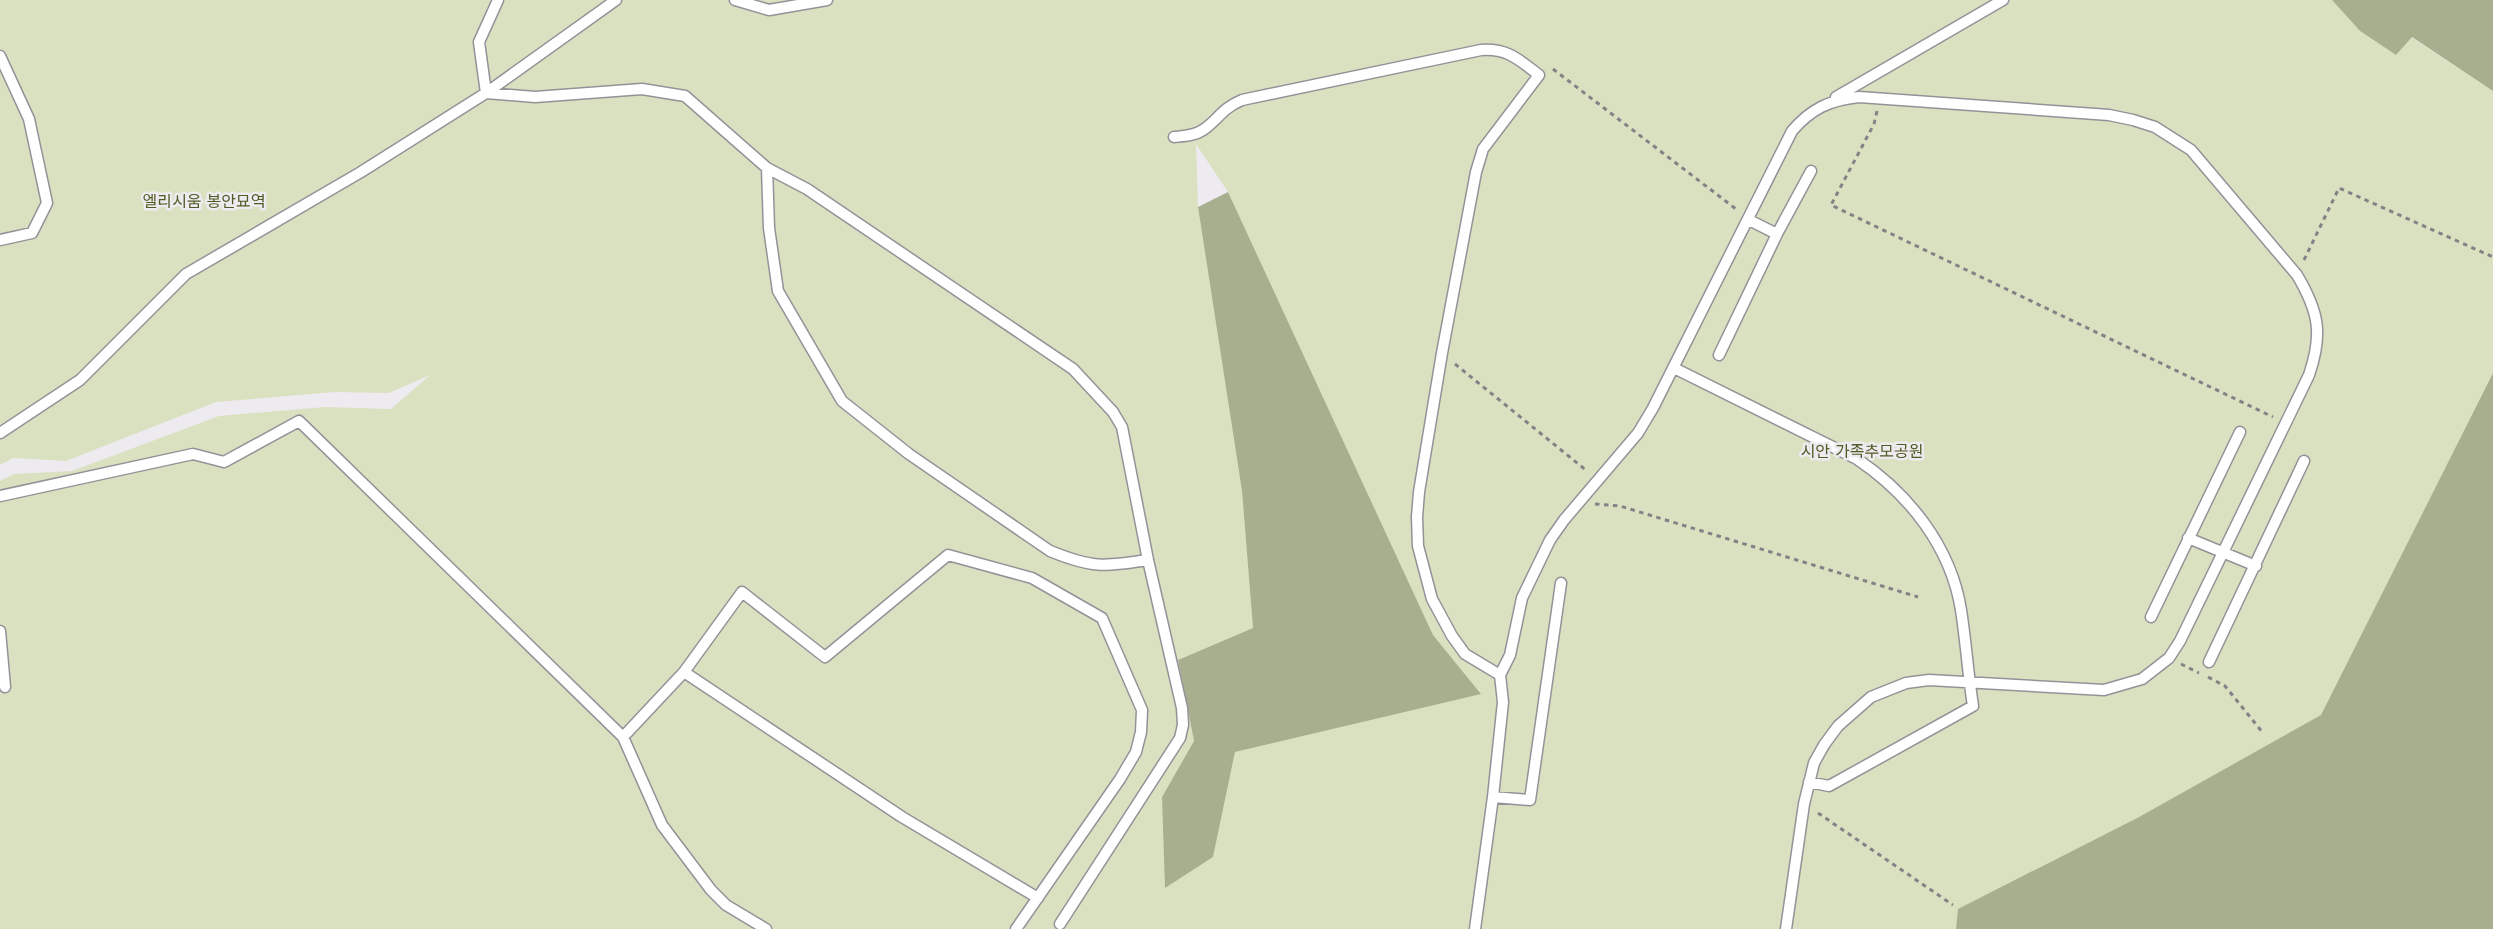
<svg xmlns="http://www.w3.org/2000/svg" width="2493" height="929" font-family="'DejaVu Sans','Noto Sans KR',sans-serif">
	<rect width="100%" height="100%" fill="#edebf0"/>
	<path fill="#dae1c0" fill-rule="evenodd" d="M0 0H2332L2360 31 2396 55 2411 37 2493 91V373L2322 715 2139 817 1959 909 1956 929H0V481L14 474 72 471 219 416 325 407 391 409 430 375 389 393 335 392 216 402 66 461 13 458 0 465ZM1196 144 1228 192 1433 635 1480 693 1235 752 1213 857 1162 797 1194 741 1178 660 1253 628 1242 491 1198 207Z"/>
	<path fill="#a8af8e" d="M2332 0H2493V91L2412 37 2396 55 2360 31Z
		M1228 192 1433 635 1481 694 1235 752 1213 857 1165 888 1162 797 1194 741 1178 660 1253 628 1242 491 1198 207Z
		M2493 373V929H1956L1958 909 2139 817 2321 715Z"/>
	<g fill="none" stroke-linecap="round" stroke-linejoin="round">
		<defs>
			<path id="lane" d="M498 0 479 42 486 93 535 97 642 89 685 96 767 168 807 189 1073 369 1113 412 1122 427 1148 560 1182 708 1183 725 1180 738 1060 924
				M735 0 769 10 827 0
				M0 56 29 119 47 203 32 233 0 240
				M1836 97 2003 0
				M1174 137C1184 136 1194 136 1203 130 1219 119 1221 109 1242 100L1481 50C1508 48 1519 60 1539 75L1483 149 1476 172 1442 353 1419 492 1417 517 1418 546 1432 599 1452 636 1465 654 1500 675
				M767 168 769 228 778 291 842 401 909 454 1050 551C1092 568 1103 567 1148 560
				M1749 220 1777 234
				M1719 355 1777 234 1811 171
				M1674 368 1857 459C1909 494 1951 547 1961 610 1966 642 1968 674 1973 706L1829 786 1809 782
				M0 433 80 380 186 274 361 172 486 93 616 0
				M0 496 193 454 224 462 299 421 623 737 684 672 742 592 825 657 948 555 1032 578 1102 618 1142 710 1141 732 1136 752 1120 779 1016 929
				M2188 538 2256 566
				M2151 617 2240 432
				M0 631 5 687
				M2209 662 2304 461
				M684 672 902 817 1038 898
				M623 737 662 825 711 890 726 905 766 929
				M1493 797 1530 800 1561 583
				M1475 929 1493 797 1503 702 1500 675 1510 655 1522 598 1550 540 1564 520 1638 433 1653 408 1792 131C1811 109 1829 100 1859 97L2109 115 2133 120 2155 127 2191 150 2297 275C2319 312 2323 334 2309 375L2180 641 2169 658 2142 679 2104 690 1929 680 1906 683 1871 697 1838 726 1824 745 1814 763 1804 804 1786 929"/>
		</defs>
		<use href="#lane" stroke="#949298" stroke-width="13"/>
		<path stroke="#848286" stroke-width="3" stroke-dasharray="4.5 4.5" stroke-linecap="butt" d="M1553 69 1736 209
			M1877 111 1874 124 1831 205 2273 417
			M2304 260 2339 188 2493 257
			M1455 364 1587 471
			M1595 504 1620 506 1918 597
			M2181 664 2199 673
			M2208 677 2225 686 2263 733
			M1818 813 1953 905"/>
		<use href="#lane" stroke="#fff" stroke-width="10"/>
	</g>
	<g text-anchor="middle" stroke-width="5" stroke-linejoin="round" paint-order="stroke">
		<g font-size="16" fill="#525a24" stroke="#edebf0">
			<text x="204" y="207">엘리시움 봉안묘역</text>
			<text x="1862" y="457">시안 가족추모공원</text>
		</g>
	</g>
</svg>
